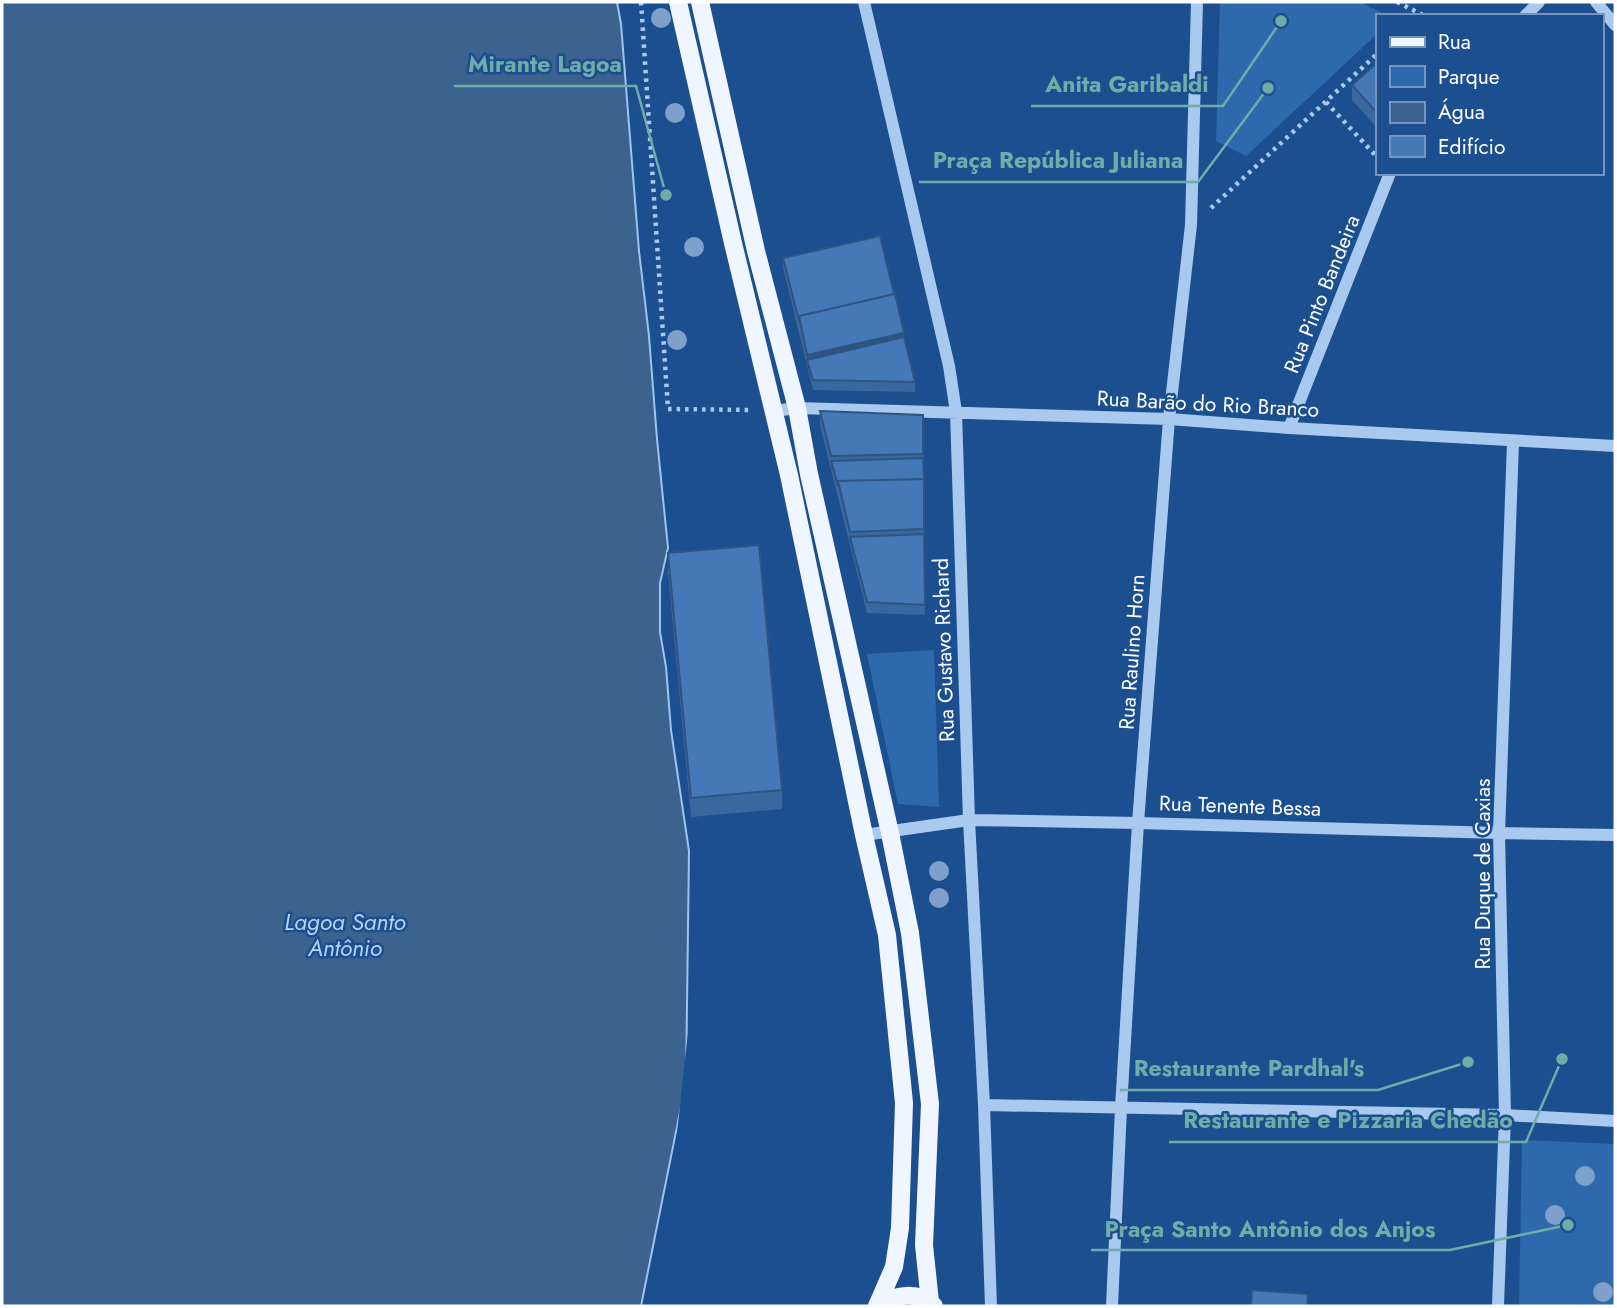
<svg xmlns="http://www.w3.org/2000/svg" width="1617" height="1308" font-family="Jost,sans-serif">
	<rect width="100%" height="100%" fill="#1b4f8f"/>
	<path fill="#2e69ad" d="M1220 2H1360L1388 16H1377V34L1246 156 1216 141Z
		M934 650 939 807 898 804 867 654Z
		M1522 1140 1615 1144V1306H1519Z"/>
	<path fill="#3c6290" stroke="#9cc4f0" stroke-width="2" d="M2 2H617L621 24 639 251 649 336 657 439 668 548 660 583V632L666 667 671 730 689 851 686 1082 641 1306H2Z"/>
	<path fill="#1b4f8f" d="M691 1005 690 1083 645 1306 677 1133Z"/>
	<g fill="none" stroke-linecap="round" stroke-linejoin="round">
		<path stroke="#a9c9ee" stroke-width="4.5" stroke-dasharray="3.5 5" stroke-linecap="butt" d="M641 2 668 409 752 410
			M1397 2 1425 16
			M1326 102 1377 157
			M1211 208 1377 54"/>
		<path stroke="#a9c9ee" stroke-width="12" d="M864 2 949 366 956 412 969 820 984 1105 991 1306
			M1596 2 1615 25
			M1525 16 1539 2
			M774 411 797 408 1169 419 1289 428 1615 446
			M1289 428 1390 173
			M864 835 969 820 1138 823 1499 833 1615 835
			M984 1105 1505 1115 1615 1121
			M1112 1306 1121 1108 1138 823 1169 419 1191 225 1197 2
			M1498 1306 1505 1115 1499 833 1513 442"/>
		<path stroke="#f0f6ff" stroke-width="18" d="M678 2 733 243 789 475 864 835 887 935 904 1103 900 1228 894 1267 877 1306
			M700 2 756 251 797 408 809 474 890 833 910 933 930 1104 924 1245 930 1302
			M877 1306C895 1295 917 1290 934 1306"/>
	</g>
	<g fill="#7ea0ca">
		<circle cx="661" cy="18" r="10"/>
		<circle cx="675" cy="113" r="10"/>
		<circle cx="694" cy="247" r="10"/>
		<circle cx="677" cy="340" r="10"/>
		<circle cx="939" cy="871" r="10"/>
		<circle cx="939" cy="898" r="10"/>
		<circle cx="1585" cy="1176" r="10"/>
		<circle cx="1555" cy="1215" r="10"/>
		<circle cx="1603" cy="1292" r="10"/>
	</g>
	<path fill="#3a679d" d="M1377 63V128L1352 100V85Z
		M783 258 904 337 915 382V392L813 390 783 268Z
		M820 411 923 415 925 615 867 613 820 426Z
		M668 553 782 790V809L691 817 668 573Z"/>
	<path fill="#305480" d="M904 333V347L807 360V355Z"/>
	<path fill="#4478b7" stroke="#305480" stroke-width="2" d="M1377 63V113L1352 85Z
		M880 236 894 294 799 316V321L783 258Z
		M895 294 904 333 807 355 799 316Z
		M904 337 915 382 813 380 807 360Z
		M820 411 923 415V454L831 456Z
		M923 458 924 479 838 481V486L831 461Z
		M924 479V529L850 532 838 481Z
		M924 534 925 605 867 602 850 537Z
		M759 545 782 790 691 798 668 553Z
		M1252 1290 1308 1294 1307 1306H1251Z"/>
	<g text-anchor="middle" stroke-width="5" stroke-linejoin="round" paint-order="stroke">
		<g font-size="21" fill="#fff" stroke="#1b4f8f">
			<text transform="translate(1322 294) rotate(-68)" y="7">Rua Pinto Bandeira</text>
			<text transform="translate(1208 404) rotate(3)" y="7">Rua Barão do Rio Branco</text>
			<text transform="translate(944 650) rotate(-92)" y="7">Rua Gustavo Richard</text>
			<text transform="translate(1132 652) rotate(-86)" y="7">Rua Raulino Horn</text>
			<text transform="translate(1240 806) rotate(2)" y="7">Rua Tenente Bessa</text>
			<text transform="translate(1483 874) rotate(-90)" y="7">Rua Duque de Caxias</text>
		</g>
		<g font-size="23" font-style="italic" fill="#b5d3f5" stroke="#1b4f8f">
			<text x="345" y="930">Lagoa Santo<tspan x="345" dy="26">Antônio</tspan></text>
		</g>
	</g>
	<path fill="none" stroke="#6fada8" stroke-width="2.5" d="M666 195L636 86H454M1281 21L1223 106H1031M1268 88L1198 182H919M1468 1062L1378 1090H1120M1562 1059L1526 1142H1169M1568 1225L1450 1250H1091"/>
	<g fill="#6fada8" stroke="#1b4f8f" stroke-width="2.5">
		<circle cx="666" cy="195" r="7"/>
		<circle cx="1281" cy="21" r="7"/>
		<circle cx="1268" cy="88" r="7"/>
		<circle cx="1468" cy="1062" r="7"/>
		<circle cx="1562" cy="1059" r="7"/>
		<circle cx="1568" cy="1225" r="7"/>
	</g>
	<g font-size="23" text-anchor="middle" font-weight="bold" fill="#6fada8" stroke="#1b4f8f" stroke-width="5" stroke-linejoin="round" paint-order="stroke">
		<text x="545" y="72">Mirante Lagoa</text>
		<text x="1127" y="92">Anita Garibaldi</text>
		<text x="1058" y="168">Praça República Juliana</text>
		<text x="1249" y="1076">Restaurante Pardhal's</text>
		<text x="1348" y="1128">Restaurante e Pizzaria Chedão</text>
		<text x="1270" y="1237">Praça Santo Antônio dos Anjos</text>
	</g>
	<rect width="1617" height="1308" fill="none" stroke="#ffffff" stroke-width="7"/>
	<rect x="1376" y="14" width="228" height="161" fill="#1b4f8f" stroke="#7695bc" stroke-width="2"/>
	<rect x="1390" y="37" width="35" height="10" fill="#f0f6ff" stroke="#7695bc" stroke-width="2"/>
	<text x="1438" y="49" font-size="21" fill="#ffffff">Rua</text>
	<rect x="1390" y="66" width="35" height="21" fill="#2e69ad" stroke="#7695bc" stroke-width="2"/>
	<text x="1438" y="84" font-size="21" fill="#ffffff">Parque</text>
	<rect x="1390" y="102" width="35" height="21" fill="#3c6290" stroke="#7695bc" stroke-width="2"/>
	<text x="1438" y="119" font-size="21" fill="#ffffff">Água</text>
	<rect x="1390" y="136" width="35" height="21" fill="#4478b7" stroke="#7695bc" stroke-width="2"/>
	<text x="1438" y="154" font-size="21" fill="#ffffff">Edifício</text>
</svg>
